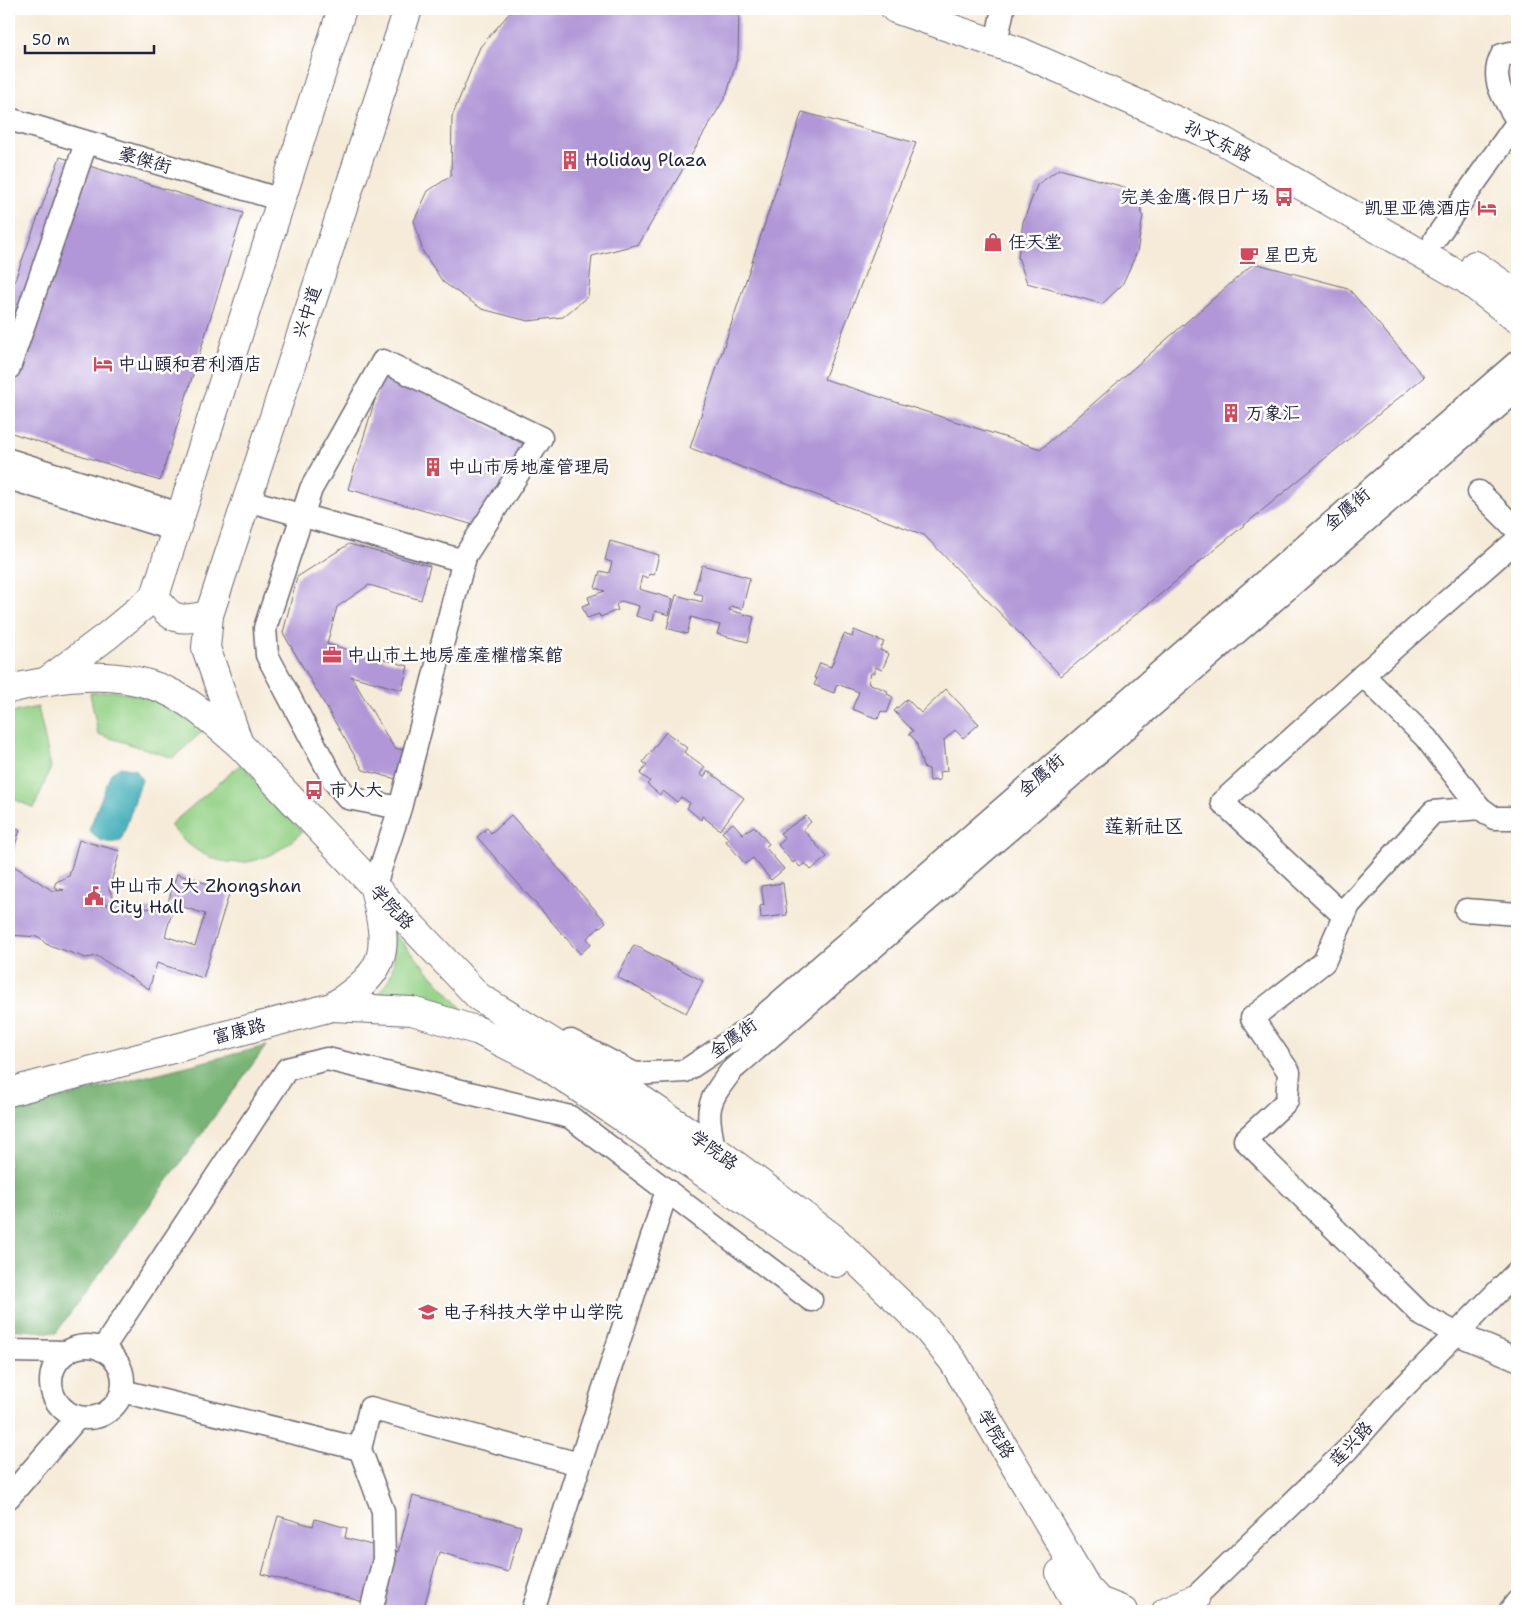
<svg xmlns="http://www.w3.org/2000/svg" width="1526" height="1620" viewBox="0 0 1526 1620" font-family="'Shantell Sans','LXGW WenKai TC',sans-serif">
<rect width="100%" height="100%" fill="#fff"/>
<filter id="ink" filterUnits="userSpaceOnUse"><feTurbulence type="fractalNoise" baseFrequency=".02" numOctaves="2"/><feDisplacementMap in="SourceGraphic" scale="10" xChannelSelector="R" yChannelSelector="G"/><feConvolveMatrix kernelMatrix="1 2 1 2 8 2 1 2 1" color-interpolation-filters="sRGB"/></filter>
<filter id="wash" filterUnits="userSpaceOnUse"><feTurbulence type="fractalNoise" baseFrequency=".0096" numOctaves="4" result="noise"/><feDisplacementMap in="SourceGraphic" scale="20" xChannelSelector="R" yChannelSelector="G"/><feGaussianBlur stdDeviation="1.12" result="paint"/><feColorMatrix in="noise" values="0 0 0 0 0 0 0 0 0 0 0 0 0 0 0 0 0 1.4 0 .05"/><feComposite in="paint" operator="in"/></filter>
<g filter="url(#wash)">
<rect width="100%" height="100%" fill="#f6ebd8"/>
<g fill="#95d287" stroke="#5c7a61">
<polygon points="115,691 161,701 205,729 173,758 98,734 90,693"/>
<polygon points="38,707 51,767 34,808 9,797 9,713"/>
<path d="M241,764L302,832C258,874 209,874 170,825Z"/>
<path d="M391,930L475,1023L368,1002C394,985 398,959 391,930Z"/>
</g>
<polygon fill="#78b474" stroke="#4d6b58" points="266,1046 56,1333 9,1329 9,1111"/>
<path fill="#3bacb6" stroke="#2e6778" d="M121,767L136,770L142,780L121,841C106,844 99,842 89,830L111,773Z"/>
<g id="blocks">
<g fill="#b197d7">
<polygon points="513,9 739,9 738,55 727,94 639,244 592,256 588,296 563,317 528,321 482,309 443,282 423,252 414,221 428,191 451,176 452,117 480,47"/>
<polygon points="802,112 916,143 824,379 1041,449 1254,263 1348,288 1424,377 1061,676 924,535 690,448"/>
<polygon points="60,157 243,213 160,481 9,432 9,296"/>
<polygon points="1059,169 1135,190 1143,216 1137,252 1122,285 1102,304 1027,283 1018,257 1023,222 1037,185"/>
<polygon points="384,370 525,445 474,525 348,489"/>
<polygon points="610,541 659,555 654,575 649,574 648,578 642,576 639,589 673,599 669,615 655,611 653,621 636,616 639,606 621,601 616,605 618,610 600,617 599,614 587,618 582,606 590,603 588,597 605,591 595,588 600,571 609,573 612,562 605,560"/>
<polygon points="349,544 430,566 421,600 369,585 337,607 327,644 408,666 402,690 351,676 394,748 404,750 396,779 363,770 283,633 297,577"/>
<polygon points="702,565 750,578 742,609 731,606 729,610 754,617 748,642 717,634 720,625 691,617 687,634 667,628 676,595 702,602 703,595 694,593"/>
<polygon points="854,630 884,642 880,650 889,654 882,670 875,667 875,673 871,673 868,683 888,691 887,694 893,697 887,713 881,711 878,719 852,709 859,692 837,684 834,693 814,685 817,679 814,678 820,663 831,667 844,634 852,637"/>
<polygon points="946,689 979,724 963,738 955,730 944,740 947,771 939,772 940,780 930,781 929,769 923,767 916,741 909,734 913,731 894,711 907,699 921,713"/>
<polygon points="666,732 687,748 684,752 705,767 700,774 704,777 708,771 744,798 720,830 702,816 701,820 687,808 690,803 681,797 677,802 663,791 660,795 647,784 650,781 640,774 647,765 643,762"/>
<polygon points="511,815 606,922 587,938 591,944 580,954 477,837 487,828 491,833"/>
<polygon points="806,816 811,822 803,829 827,857 811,870 805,863 800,867 795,861 793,863 778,845 785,839 780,833"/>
<polygon points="733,823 743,834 754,826 769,844 765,847 784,869 771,880 753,858 745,864 726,841 729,839 722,832"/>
<polygon points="9,826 20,830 12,855 9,854"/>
<polygon points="79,840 120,851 109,889 114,899 112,905 105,903 110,908 173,909 165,936 195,946 205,914 168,902 177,874 230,891 203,978 157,963 149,989 97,956 86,958 46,944 39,937 9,935 9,863 53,891 64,890 54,887 56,882 69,876"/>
<polygon points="783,883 787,915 761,918 760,906 764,905 761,886"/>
<polygon points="634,945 703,981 686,1013 617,977"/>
<polygon points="413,1496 521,1526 508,1572 439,1552 423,1611 389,1611 389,1609 262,1574 278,1516 313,1526 315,1519 347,1528 345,1538 398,1552"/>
</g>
</g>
</g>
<g filter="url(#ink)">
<use href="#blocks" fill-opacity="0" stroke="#6c6872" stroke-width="1"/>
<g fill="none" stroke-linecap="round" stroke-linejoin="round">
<g stroke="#6c6872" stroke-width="25">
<g id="minor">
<polyline points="996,43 1003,9"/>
<path d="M1517,56L1511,53L1502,55C1489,80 1504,98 1517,120"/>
<polyline points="9,119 282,200"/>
<polyline points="1435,239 1517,123"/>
<polyline points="9,368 86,143"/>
<polyline points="9,460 179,514"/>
<polyline points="9,478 175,530"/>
<polyline points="1479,492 1517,530"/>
<polyline points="247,500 464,561"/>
<polyline points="1363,675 1426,738 1480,808"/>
<polyline points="1517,818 1494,818 1480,808 1433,812 1349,905 1324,962 1252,1018 1289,1072 1287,1101 1245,1140 1422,1315 1457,1334 1517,1359"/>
<polyline points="374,888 400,808 465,556 541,438 383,361 311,489 265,628 267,655 334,781 348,798 400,808"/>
<polyline points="1466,910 1517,914"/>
<polyline points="1344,916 1222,802 1363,675 1517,540"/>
<polyline points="571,1041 635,1074 685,1071 747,1030 1517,362"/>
<path d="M714,1149C706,1107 706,1104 732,1070L1517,390"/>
<circle cx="87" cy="1382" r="36"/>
<polyline points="102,1350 287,1069 327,1059 570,1117 811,1300"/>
<polyline points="9,1351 67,1352"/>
<polyline points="122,1391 360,1449"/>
<polyline points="9,1497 78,1417"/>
<polyline points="1182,1610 1347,1450 1392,1399 1517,1272"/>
<polyline points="371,1611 384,1560 383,1511 360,1449 370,1408 579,1464"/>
<polyline points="533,1611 667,1190"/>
<polyline points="1510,1611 1517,1602"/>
</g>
</g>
<g stroke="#6c6872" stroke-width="30">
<g id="major">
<polyline points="895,9 1021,52 1223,141 1464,278 1517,319"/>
<polyline points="1475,265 1517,294"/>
<polyline points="155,596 342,9"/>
<path d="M155,596C171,622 180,621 209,615"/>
<polyline points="48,680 107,636 155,596"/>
<path d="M9,689C61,677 116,668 167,691C194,703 217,726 239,744L479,997L610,1078L714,1149L832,1237L927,1329L953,1361L1087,1588L1099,1601L1124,1611"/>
<polyline points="239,744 206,648 209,615 408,9"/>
<polyline points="332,1007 412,1011 479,1031 541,1062 836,1263"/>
<path d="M9,1092L332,1007C390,968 389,953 374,888"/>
<polyline points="1060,1573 1080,1611"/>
<polyline points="1166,1611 1195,1599"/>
</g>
</g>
<use href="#minor" stroke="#fff" stroke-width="22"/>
<use href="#major" stroke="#fff" stroke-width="28"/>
</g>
</g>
<defs>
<g id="building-bare" transform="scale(1.5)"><path d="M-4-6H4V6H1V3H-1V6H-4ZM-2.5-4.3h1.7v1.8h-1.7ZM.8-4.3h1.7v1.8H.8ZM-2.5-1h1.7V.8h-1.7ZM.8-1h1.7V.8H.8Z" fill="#d1495b" stroke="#fff" stroke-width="2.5" paint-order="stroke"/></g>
<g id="bus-bare" transform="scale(1.5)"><path d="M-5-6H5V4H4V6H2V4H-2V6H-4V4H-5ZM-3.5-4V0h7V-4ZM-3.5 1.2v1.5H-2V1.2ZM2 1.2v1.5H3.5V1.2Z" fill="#d1495b" stroke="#fff" stroke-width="2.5" paint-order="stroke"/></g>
<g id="hotel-bare" transform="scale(1.5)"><path d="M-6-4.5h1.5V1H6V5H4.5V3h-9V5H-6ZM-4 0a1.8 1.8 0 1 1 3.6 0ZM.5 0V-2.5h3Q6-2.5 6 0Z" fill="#d1495b" stroke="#fff" stroke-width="2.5" paint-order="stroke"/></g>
<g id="shop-bare" transform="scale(1.5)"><path d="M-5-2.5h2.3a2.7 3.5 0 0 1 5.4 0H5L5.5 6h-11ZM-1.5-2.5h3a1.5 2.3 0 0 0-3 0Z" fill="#d1495b" stroke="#fff" stroke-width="2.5" paint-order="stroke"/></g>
<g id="cafe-bare" transform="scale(1.5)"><path d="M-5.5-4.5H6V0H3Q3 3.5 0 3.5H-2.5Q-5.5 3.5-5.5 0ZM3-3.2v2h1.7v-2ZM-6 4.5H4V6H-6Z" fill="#d1495b" stroke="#fff" stroke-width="2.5" paint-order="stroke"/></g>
<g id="office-bare" transform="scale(1.5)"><path d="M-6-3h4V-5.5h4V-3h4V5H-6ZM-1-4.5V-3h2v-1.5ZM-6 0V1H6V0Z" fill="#d1495b" stroke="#fff" stroke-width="2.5" paint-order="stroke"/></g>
<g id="civic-bare" transform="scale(1.5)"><path d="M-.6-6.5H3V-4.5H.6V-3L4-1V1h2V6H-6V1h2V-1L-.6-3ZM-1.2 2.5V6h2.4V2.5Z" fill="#d1495b" stroke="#fff" stroke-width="2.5" paint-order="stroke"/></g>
<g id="university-bare" transform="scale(1.5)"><path d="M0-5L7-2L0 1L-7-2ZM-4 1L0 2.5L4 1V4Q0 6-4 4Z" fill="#d1495b" stroke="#fff" stroke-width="2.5" paint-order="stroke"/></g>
</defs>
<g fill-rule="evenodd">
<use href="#building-bare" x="570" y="160"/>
<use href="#bus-bare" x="1284" y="197"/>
<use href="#hotel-bare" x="1487" y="208"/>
<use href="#shop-bare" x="993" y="242"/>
<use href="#cafe-bare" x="1249" y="255"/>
<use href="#hotel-bare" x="103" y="364"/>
<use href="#building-bare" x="1231" y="413"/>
<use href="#building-bare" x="433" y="467"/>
<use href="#office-bare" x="332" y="655"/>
<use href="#bus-bare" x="314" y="790"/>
<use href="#civic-bare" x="94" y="896"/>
<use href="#university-bare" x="428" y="1312"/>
</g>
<g text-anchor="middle" stroke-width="5" stroke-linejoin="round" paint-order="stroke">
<g font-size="18" fill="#22223b" stroke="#fff">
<text transform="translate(1218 141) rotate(26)" y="6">孙文东路</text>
<text transform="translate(145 160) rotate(16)" y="6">豪傑街</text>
<text transform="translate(307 312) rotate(-72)" y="6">兴中道</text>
<text transform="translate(1347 509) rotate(-41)" y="6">金鹰街</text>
<text transform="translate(1041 775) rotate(-41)" y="6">金鹰街</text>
<text transform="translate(392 907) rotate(46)" y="6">学院路</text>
<text transform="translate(239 1031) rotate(-15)" y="6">富康路</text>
<text transform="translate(733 1038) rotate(-36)" y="6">金鹰街</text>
<text transform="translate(714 1150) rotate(36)" y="6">学院路</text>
<text transform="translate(996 1434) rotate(59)" y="6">学院路</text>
<text transform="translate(1351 1444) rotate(-47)" y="6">莲兴路</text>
</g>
<g font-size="18" fill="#22223b" stroke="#fff" text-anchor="start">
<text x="585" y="166">Holiday Plaza</text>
<text x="1269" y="203" text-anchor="end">完美金鹰·假日广场</text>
<text x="1472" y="214" text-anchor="end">凯里亚德酒店</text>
<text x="1008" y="248">任天堂</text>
<text x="1264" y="261">星巴克</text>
<text x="118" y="370">中山頤和君利酒店</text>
<text x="1246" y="419">万象汇</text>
<text x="448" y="473">中山市房地產管理局</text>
<text x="347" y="661">中山市土地房產產權檔案館</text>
<text x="329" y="796">市人大</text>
<text x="109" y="892">中山市人大 Zhongshan<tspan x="109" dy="21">City Hall</tspan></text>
<text x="443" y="1318">电子科技大学中山学院</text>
</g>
<g font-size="20" fill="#22223b" stroke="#fff">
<text x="1144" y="833">莲新社区</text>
</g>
</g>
<rect width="1526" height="1620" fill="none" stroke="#fff" stroke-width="30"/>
<path d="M25 45v8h129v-8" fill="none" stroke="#22223b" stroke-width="2.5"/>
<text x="32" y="45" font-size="15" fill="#22223b" stroke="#ffffff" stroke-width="4" paint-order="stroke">50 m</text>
</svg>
